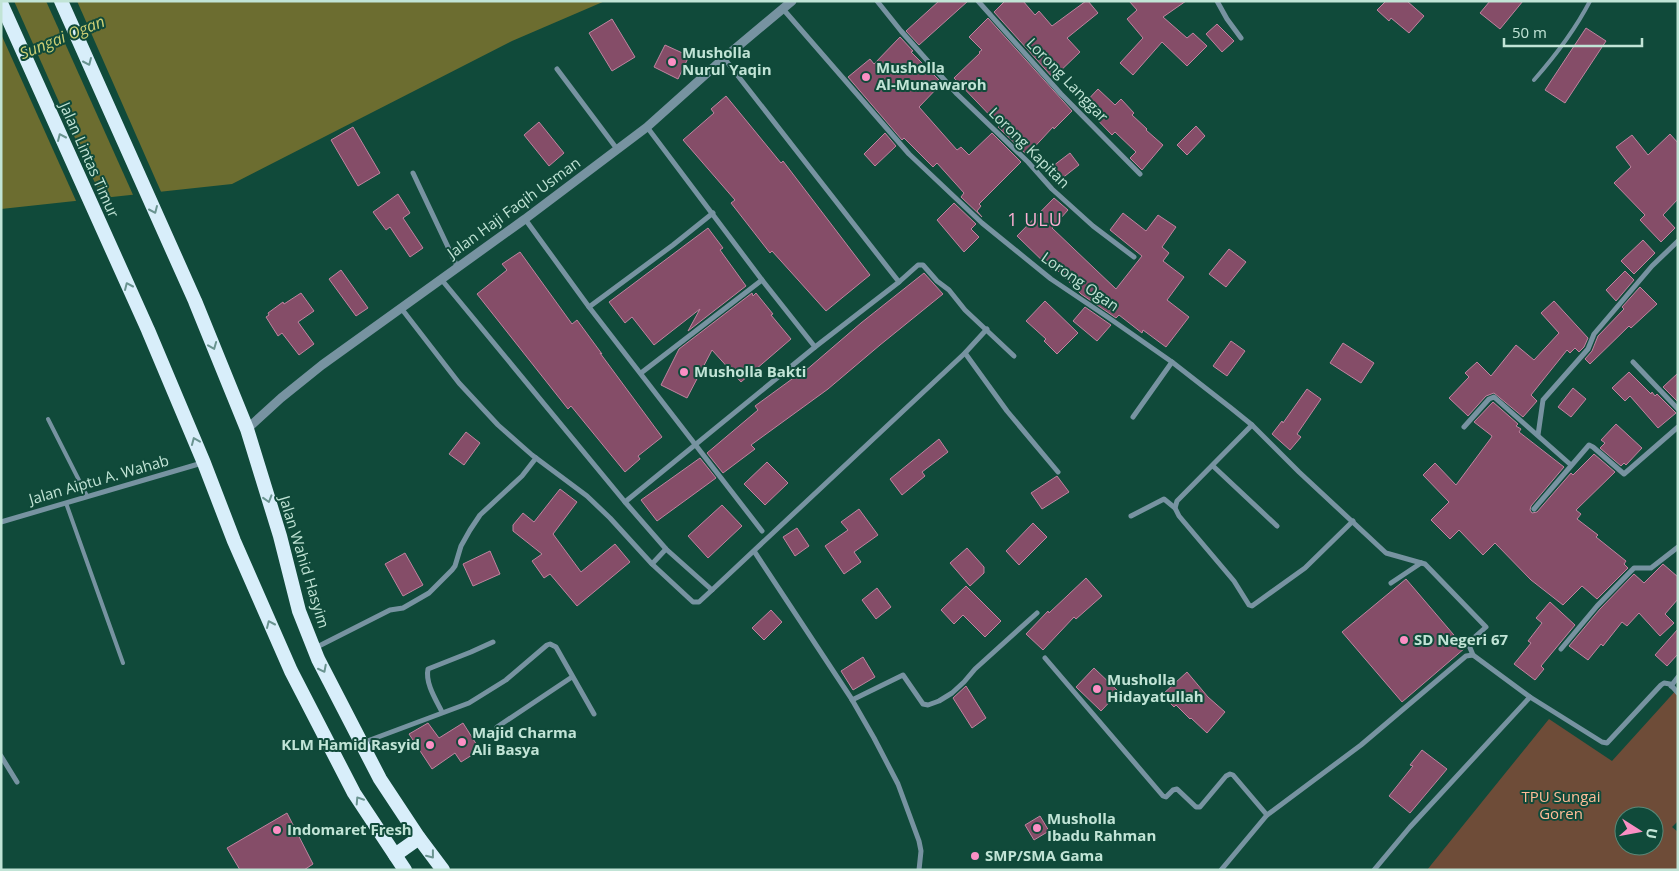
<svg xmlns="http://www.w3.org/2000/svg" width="1679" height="871" viewBox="0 0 1679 871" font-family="'Open Sans',sans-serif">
<rect width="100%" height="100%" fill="#104a3a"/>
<path fill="#6e4c38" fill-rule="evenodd" d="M1678,688V821L1672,827L1678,832V870H1427L1549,719L1612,761ZM1624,816H1654V846H1624Z"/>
<polygon fill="#6c6d30" points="1,1 605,1 512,41 232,184 1,209"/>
<g fill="#104a3a">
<polygon points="1,1 14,1 103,201 77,203 1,34"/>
<polygon points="46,1 77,1 162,194 134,197"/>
</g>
<g fill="#854d68" stroke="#c084a0">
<polygon points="939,1 968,1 919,45 906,31"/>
<polygon points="1005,1 1023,1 1035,15 1039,11 1052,26 1086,1 1088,1 1098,13 1067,38 1080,52 1053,78 994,12"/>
<polygon points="1129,1 1186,1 1163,17 1187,38 1193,33 1207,46 1187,66 1162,42 1133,75 1120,63 1143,38 1127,19 1137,10"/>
<polygon points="1386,1 1407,1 1424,16 1409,33 1391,18 1389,21 1377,10"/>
<polygon points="1490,1 1523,1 1500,29 1480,13"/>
<polygon points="988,18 1072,111 1054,129 1053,127 1027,155 998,127 1000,126 954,78 980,53 979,52 982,50 969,37"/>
<polygon points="612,19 635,57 612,71 589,33"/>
<polygon points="1217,24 1234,41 1222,52 1206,34"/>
<polygon points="1586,28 1606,41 1565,103 1545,90"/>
<polygon points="900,37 913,51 911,52 942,83 919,107 957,150 961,147 969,155 992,133 1021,162 979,204 981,206 977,211 982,217 961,197 964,193 937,163 933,167 904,138 902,140 848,77 870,59 874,64"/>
<polygon points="665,45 689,56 678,79 654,67"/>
<polygon points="1098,89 1115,105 1121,99 1134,113 1132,115 1147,129 1146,130 1163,145 1142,170 1130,158 1136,152 1115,132 1112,135 1083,105"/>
<polygon points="726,96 781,163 783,161 870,275 826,311 772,251 770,253 731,203 735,200 683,140 714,113 711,109"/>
<polygon points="539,122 564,153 549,166 524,135"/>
<polygon points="1196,126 1205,136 1187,155 1177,145"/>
<polygon points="353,127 380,173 358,186 331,140"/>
<polygon points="885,133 896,146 875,166 864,154"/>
<polygon points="1670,134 1678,143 1678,199 1663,215 1675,228 1661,242 1640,220 1645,215 1614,183 1631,167 1616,147 1632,135 1648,155"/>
<polygon points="1070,153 1079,165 1056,183 1049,174 1049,169"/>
<polygon points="398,194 410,213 403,218 423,248 410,257 390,227 386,230 373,212"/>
<polygon points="1054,198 1068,210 1052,228 1116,289 1142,256 1110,230 1123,213 1146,231 1158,215 1176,227 1162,247 1169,253 1163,261 1184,277 1167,300 1189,317 1166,347 1143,330 1142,333 1119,315 1116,318 1081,294 1054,267 1052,270 1017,236"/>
<polygon points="954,203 976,224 971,229 979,237 964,252 937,220"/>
<polygon points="708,228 723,248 720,250 746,286 688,331 700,309 654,345 632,317 625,323 609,302"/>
<polygon points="1643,240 1655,253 1634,274 1621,261"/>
<polygon points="1229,249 1246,262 1226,287 1209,274"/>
<polygon points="520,252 572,324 577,320 602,354 600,353 662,437 638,456 640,459 625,472 571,406 568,409 477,294 507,270 502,264"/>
<polygon points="341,270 368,308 356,316 329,279"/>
<polygon points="1625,271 1634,280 1616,301 1606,290"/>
<polygon points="924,273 943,294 880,345 828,389 751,445 755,449 723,473 707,453 758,410 755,406 803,371 804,372 861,323"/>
<polygon points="1640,287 1657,304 1631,328 1629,326 1590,364 1585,359 1592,351 1598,336 1624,309 1622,307"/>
<polygon points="301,293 314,311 298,322 314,344 299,355 282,333 278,336 266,317 269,315 268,313 283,302 284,304"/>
<polygon points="752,293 753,296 756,293 773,314 771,315 791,339 741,382 712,350 687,398 661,385 679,349"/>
<polygon points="1045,301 1078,333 1057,354 1044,341 1046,339 1026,321"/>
<polygon points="1554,301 1588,338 1584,347 1579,352 1575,348 1570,353 1567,350 1531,395 1537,401 1523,417 1494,393 1486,396 1468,416 1449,398 1469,377 1465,373 1477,362 1491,376 1516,345 1534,360 1559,333 1541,313"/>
<polygon points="1085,307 1111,325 1097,341 1073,321"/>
<polygon points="1231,341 1245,351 1227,376 1213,366"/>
<polygon points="1343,343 1374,363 1361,383 1330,363"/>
<polygon points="1629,372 1651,394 1652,392 1655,396 1657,394 1676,413 1658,428 1630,396 1625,401 1612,388"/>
<polygon points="1678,373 1678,402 1663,387"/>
<polygon points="1573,388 1586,399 1571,417 1558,407"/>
<polygon points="1307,389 1321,399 1297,434 1301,437 1290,450 1272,434 1282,421 1283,423"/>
<polygon points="1493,402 1518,424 1516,426 1521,429 1519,432 1564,467 1531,506 1530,510 1532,513 1537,512 1571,473 1573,475 1594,454 1615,472 1576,510 1581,514 1577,519 1598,535 1596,537 1626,561 1624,564 1628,568 1597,599 1582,586 1563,605 1531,580 1495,543 1483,555 1459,530 1450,539 1431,520 1449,502 1423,475 1435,463 1456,485 1491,438 1492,436 1474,422"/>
<polygon points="1616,424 1642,448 1626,465 1624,463 1621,466 1600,448 1605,443 1601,440"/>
<polygon points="466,432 480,443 464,465 449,454"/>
<polygon points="939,439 948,452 922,472 925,476 902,495 890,479"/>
<polygon points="700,458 716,478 657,521 641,500"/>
<polygon points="767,462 788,483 765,505 744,484"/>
<polygon points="1057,476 1069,492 1042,509 1031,493"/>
<polygon points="560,489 577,502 553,534 581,572 615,544 630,562 577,606 550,574 544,578 532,561 542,554 513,531 513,525 523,513 534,522"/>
<polygon points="722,505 742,526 708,558 688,536"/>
<polygon points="859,509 878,535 854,552 861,562 844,574 825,546 848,530 841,522"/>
<polygon points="1033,523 1047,537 1019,565 1006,551"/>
<polygon points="797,528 809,546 795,556 783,537"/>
<polygon points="967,548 984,567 984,573 970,586 950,563"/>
<polygon points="490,551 500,574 473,586 463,564"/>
<polygon points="405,553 423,585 403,596 385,564"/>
<polygon points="1663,564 1678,577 1678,599 1665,614 1674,623 1660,636 1639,613 1627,626 1622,622 1603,646 1601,644 1588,660 1569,646 1600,609 1634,574 1644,583"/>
<polygon points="1086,578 1102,596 1076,619 1074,617 1043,650 1026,634 1048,611 1049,613"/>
<polygon points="1406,579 1465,648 1402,702 1342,632"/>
<polygon points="966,586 1001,621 985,637 963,615 954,624 941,610"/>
<polygon points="877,588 891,607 876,619 862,600"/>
<polygon points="1550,602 1575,625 1541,666 1544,669 1535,680 1514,664 1531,643 1528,641 1542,623 1536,618"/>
<polygon points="771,610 782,622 764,640 752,628"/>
<polygon points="1678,629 1678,654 1667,666 1655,655"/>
<polygon points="863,657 875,677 853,690 841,671"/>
<polygon points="1094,668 1119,692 1101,711 1076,687"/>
<polygon points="1187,672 1208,697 1225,712 1207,733 1191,718 1190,719 1176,705 1174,707 1162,695"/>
<polygon points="966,686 986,718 972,728 953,698"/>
<polygon points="428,723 439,738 463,723 480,750 461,762 455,753 432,769 409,734"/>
<polygon points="1422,750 1447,769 1410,813 1389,796 1413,766 1410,765"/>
<polygon points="287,813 313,864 304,870 240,870 227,848"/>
<polygon points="1040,816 1049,831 1034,840 1025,825"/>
</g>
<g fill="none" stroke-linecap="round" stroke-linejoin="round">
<g stroke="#7793a1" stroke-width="4">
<path d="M1534,80C1556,55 1575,30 1590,1"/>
<polyline points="48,419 87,496"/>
<polyline points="66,503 123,663"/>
</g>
<g stroke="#7793a1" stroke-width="5">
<polyline points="877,1 901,31 957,94 1028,162 1052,189 1093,226 1134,257"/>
<polyline points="978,1 1061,94 1140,174"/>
<polyline points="1217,1 1227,19 1241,38"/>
<polyline points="783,9 909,154 982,223 1051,279 1109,318 1172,362 1231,408 1252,425 1299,472 1386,553 1425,564 1486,627 1468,643 1473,655"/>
<polyline points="557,69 617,149"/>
<polyline points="647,127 762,280 815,347"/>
<polyline points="413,173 457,266"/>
<polyline points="525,219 589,307 762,531"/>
<polyline points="441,279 625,502 666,549 712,590 965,353 987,329"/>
<polyline points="899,282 918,265 923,265 937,281 949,290 965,310 1014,356"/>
<polyline points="589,307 673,245 713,213"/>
<polyline points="401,308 459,383 498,425 532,455 587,496 610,518 652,564 693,602 699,602 712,590"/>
<polyline points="965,353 1007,411 1058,472"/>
<polyline points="1633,362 1678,409"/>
<polyline points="641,373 762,280"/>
<polyline points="1133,417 1172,362"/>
<polyline points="1252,425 1177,501 1175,508 1179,516 1234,581 1249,605 1252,606 1305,568 1353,521"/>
<polyline points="1464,427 1489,399 1494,397 1571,465"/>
<polyline points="1538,435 1543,400 1588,349 1594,334 1652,266 1678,241"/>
<polyline points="1213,466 1277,526"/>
<polyline points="625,502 815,347 899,282 724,58"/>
<polyline points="1534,509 1589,445 1593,447 1624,474 1678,427"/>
<polyline points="1131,516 1164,499 1175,508"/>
<polyline points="1,522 202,463"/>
<polyline points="754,551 851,698 874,738 898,784 919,841 921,851 919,870"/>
<polyline points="652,564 666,549"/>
<polyline points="1391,583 1421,563"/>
<polyline points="315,648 390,610 403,608 429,593 452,570 455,566 461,546 470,530 480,515 522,476 536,458"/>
<polyline points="1561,649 1597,606 1634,568 1651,568 1678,547"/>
<polyline points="1045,658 1163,796 1166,797 1173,790 1177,789 1196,807 1200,807 1226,776 1230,774 1233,775 1267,815"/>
<polyline points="1671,686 1678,677"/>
<polyline points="852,700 903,675 923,704 928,705 939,701 952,693 964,682 975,669 1037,613"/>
<path d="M442,712C436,700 425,683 428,669L471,652L493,642"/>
<polyline points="497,727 572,677"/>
<polyline points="362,743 469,703 506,680 547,645 550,644 556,647 594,714"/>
<polyline points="1,756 17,782"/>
<polyline points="1221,870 1267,815 1361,745 1466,656 1473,655 1530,697"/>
<polyline points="1374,870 1410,827 1530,697 1602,742 1607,743 1661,685 1664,683 1670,684 1678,693"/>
</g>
<polyline stroke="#7793a1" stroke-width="9" points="247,429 281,398 322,365 525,219 647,127 724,58 792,1"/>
<g stroke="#d8eefa" stroke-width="14">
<polyline points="61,1 195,301 247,429 280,536 299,611 318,659 380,779 419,838 443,870"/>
<polyline points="1,3 148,330 204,463 234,541 291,671 354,793 405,870"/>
<polyline points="395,855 419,838"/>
</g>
</g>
<defs><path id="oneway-chevron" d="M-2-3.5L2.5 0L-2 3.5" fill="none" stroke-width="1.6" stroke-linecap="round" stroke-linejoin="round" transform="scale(1.25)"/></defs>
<g stroke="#6a9490">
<use href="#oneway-chevron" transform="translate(88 62) rotate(66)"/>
<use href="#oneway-chevron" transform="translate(61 137) rotate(-114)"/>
<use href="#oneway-chevron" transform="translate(154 210) rotate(66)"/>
<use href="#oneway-chevron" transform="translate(128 286) rotate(-114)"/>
<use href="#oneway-chevron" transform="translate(213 346) rotate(68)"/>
<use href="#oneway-chevron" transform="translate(195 441) rotate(-113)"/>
<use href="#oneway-chevron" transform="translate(268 499) rotate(73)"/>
<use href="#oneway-chevron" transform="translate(270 624) rotate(-114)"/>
<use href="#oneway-chevron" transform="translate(323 669) rotate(63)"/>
<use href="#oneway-chevron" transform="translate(359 800) rotate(-123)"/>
<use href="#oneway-chevron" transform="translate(431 855) rotate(52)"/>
</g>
<g fill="#fb8fc4" stroke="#104a3a" stroke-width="2">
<circle cx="672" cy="62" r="5"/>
<circle cx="866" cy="77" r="5"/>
<circle cx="684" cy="372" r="5"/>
<circle cx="1404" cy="640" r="5"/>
<circle cx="1097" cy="689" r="5"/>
<circle cx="462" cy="742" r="5"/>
<circle cx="430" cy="745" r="5"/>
<circle cx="1037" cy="828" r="5"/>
<circle cx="277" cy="830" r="5"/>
<circle cx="975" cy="856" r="5"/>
</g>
<g text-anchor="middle" stroke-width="4" stroke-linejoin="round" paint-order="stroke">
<g font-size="15" font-weight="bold" fill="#c1e4d6" stroke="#104a3a" text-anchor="start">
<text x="682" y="58">Musholla<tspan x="682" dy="17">Nurul Yaqin</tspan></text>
<text x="876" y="73">Musholla<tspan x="876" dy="17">Al-Munawaroh</tspan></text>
<text x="694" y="377">Musholla Bakti</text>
<text x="1414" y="645">SD Negeri 67</text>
<text x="1107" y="685">Musholla<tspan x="1107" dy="17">Hidayatullah</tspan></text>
<text x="472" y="738">Majid Charma<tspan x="472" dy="17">Ali Basya</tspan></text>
<text x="420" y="750" text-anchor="end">KLM Hamid Rasyid</text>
<text x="1047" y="824">Musholla<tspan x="1047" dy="17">Ibadu Rahman</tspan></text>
<text x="287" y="835">Indomaret Fresh</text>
<text x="985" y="861">SMP/SMA Gama</text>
</g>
<g font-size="15" fill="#c1e4d6" stroke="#104a3a">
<text transform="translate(1067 80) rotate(46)" y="5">Lorong Langgar</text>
<text transform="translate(1029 148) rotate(45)" y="5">Lorong Kapitan</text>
<text transform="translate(89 160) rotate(66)" y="5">Jalan Lintas Timur</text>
<text transform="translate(514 208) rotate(-36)" y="5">Jalan Haji Faqih Usman</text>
<text transform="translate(1080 282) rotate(35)" y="5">Lorong Ogan</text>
<text transform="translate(99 480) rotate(-16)" y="5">Jalan Aiptu A. Wahab</text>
<text transform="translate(304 562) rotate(73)" y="5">Jalan Wahid Hasyim</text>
</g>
<g font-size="15" fill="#ffbc98" stroke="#104a3a">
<text x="1561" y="802">TPU Sungai<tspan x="1561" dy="17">Goren</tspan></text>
</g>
<g font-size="16" font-style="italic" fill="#ced075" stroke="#104a3a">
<text transform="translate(62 37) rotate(-22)" y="6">Sungai Ogan</text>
</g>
<g font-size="18" letter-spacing="1" fill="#fcafd3" stroke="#104a3a">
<text x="1035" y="226">1 ULU</text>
</g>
</g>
<rect width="1679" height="871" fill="none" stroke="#c1e4d6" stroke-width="5"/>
<g transform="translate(1639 831) rotate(101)"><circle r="24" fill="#104a3a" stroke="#578878"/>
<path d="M0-4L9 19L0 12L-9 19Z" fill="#fb8fc4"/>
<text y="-8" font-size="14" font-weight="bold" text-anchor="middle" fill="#c1e4d6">U</text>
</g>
<path d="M1504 38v8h138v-8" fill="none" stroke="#c1e4d6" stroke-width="2.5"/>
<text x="1512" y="38" font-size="15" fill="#c1e4d6" stroke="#104a3a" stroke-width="4" paint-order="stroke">50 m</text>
</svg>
